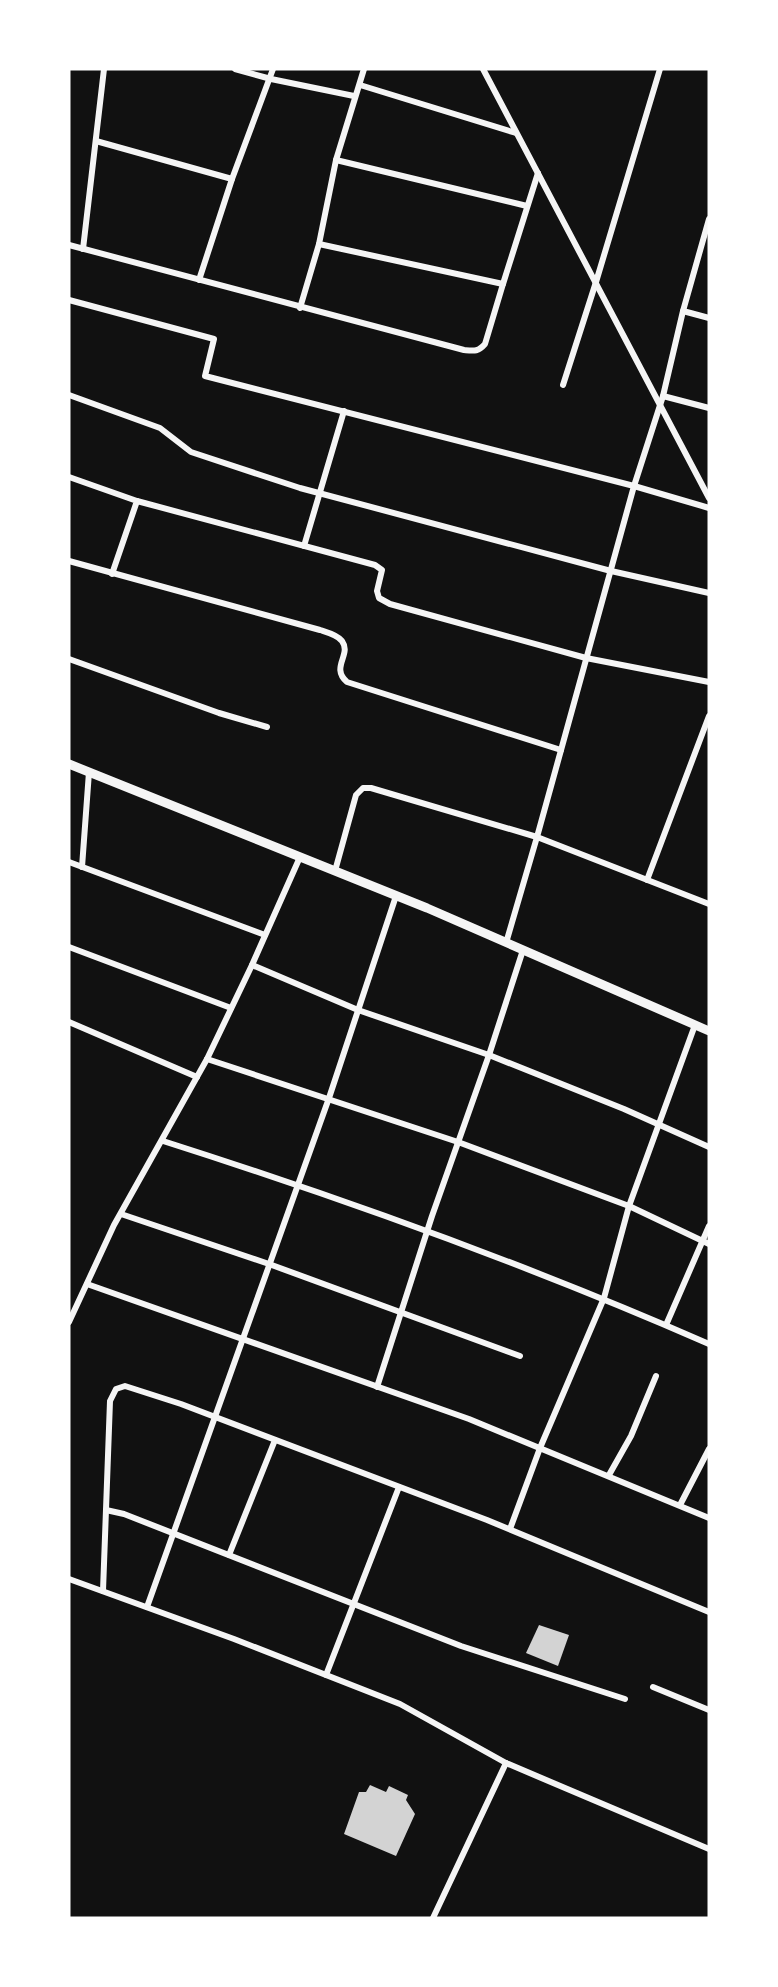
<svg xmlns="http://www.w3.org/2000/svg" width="778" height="1987" viewBox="0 0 778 1987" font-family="Lato,sans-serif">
<rect width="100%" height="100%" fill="#111"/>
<g fill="#d3d3d3">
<polygon points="539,1625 569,1635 558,1666 526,1653"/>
<polygon points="370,1785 386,1792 389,1786 408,1795 406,1800 415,1814 396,1856 344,1834 359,1792 366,1792"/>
</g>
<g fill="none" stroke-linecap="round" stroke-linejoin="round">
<g stroke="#f5f5f5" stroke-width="6">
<polyline points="235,69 271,79 354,96"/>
<polyline points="364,69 336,160 319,244 503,284 538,173"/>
<polyline points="483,69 709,498"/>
<polyline points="360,85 516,133"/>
<polyline points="96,141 232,179"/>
<polyline points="336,160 527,206"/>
<polyline points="709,219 683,311 663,396 634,486 537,837 709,904"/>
<path d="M69,245L464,350C474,351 478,352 485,344L503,284"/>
<polyline points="83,249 104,69"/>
<polyline points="199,280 232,179 273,69"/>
<polyline points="69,300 214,339 205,376 634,486 709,508"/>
<polyline points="300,308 319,244"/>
<polyline points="683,311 709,318"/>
<polyline points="563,385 596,282 660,69"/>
<polyline points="69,395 160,428 191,452 300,488 611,571 709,593"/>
<polyline points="663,396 709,408"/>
<polyline points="69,477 137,501 112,574"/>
<polyline points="137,501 375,565 382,570 377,591 379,598 390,604 586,658 709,682"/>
<polyline points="304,546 344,411"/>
<path d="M69,561L320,630C326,632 338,635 342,641C352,655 330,667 347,682L561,750"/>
<polyline points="69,659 219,713 267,727"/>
<polyline points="69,862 265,935"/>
<polyline points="82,867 89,772"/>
<polyline points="335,871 356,795 363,788 371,788 537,837 506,943"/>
<polyline points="647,880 709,716"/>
<polyline points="69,947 231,1008"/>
<polyline points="252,965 358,1010 489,1055 624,1109 709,1147"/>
<polyline points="69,1022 197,1077"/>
<polyline points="207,1059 458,1142 629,1206 709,1244"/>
<path d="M163,1141C348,1200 531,1266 709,1344"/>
<polyline points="121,1214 269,1264 520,1356"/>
<polyline points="87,1284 469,1419 709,1518"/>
<polyline points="69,1322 114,1225 207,1059 252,965 300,857"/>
<polyline points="666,1325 709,1226"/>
<polyline points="377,1387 432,1216 489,1055 523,950"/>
<polyline points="609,1475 631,1436 656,1376"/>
<polyline points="680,1505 709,1449"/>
<polyline points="106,1510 124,1514 461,1646 625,1699"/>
<polyline points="510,1529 540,1448 604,1298 629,1206 695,1025"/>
<polyline points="229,1555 275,1440"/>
<polyline points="69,1579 234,1639 400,1704 506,1763 709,1849"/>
<polyline points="103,1591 110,1401 116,1389 125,1386 181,1404 487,1520 709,1612"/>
<polyline points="147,1607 329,1098 396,896"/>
<polyline points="326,1675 399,1487"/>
<polyline points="653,1687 709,1710"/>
<polyline points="433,1918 506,1763"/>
</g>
<polyline stroke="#f5f5f5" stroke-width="9" points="69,764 427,908 709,1031"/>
</g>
<rect width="778" height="1987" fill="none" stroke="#ffffff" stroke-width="141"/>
</svg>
